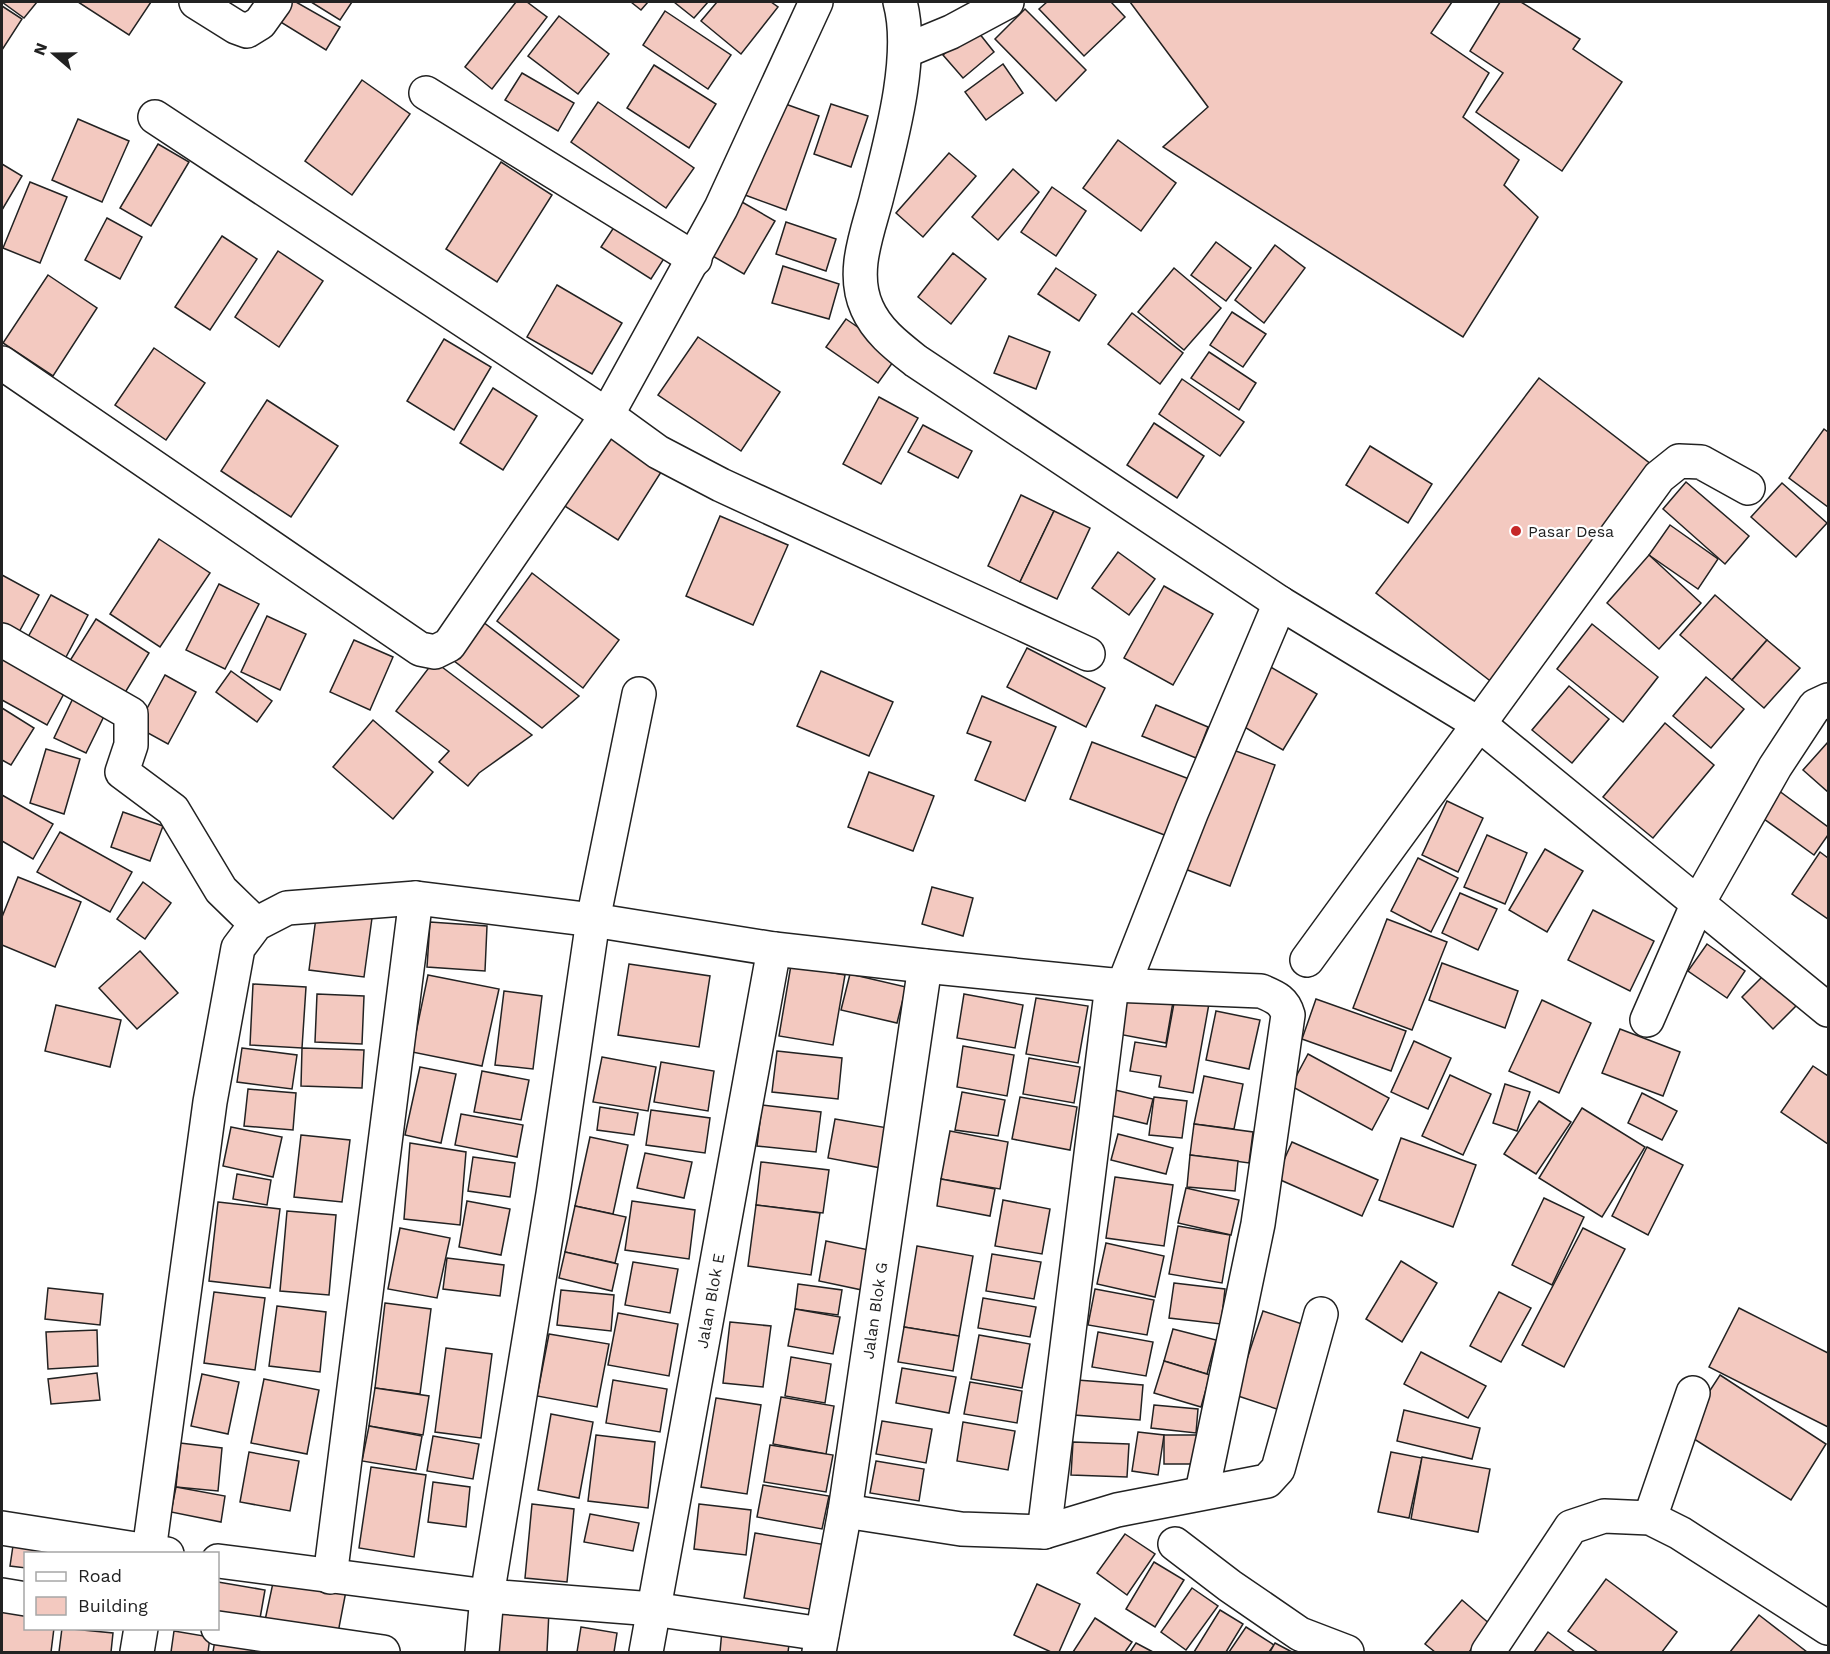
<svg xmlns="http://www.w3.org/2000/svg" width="1830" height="1654" viewBox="0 0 1830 1654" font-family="'Work Sans',sans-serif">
<rect width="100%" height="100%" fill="#fff"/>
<g fill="#f3c9c0" stroke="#222" stroke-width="1.5">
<polygon points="2,2 37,2 24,18"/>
<polygon points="78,2 151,2 129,35"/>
<polygon points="291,2 296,2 340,27 326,50 279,21"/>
<polygon points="311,2 352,2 340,20"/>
<polygon points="516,2 527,2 547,17 492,89 465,67"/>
<polygon points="631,2 648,2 641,10"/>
<polygon points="674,2 708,2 694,18"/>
<polygon points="717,2 771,2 778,7 741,54 701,21"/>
<polygon points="1047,2 1111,2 1125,17 1084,56 1039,9"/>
<polygon points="1130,2 1452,2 1431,33 1489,73 1463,117 1519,160 1504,185 1538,217 1463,337 1163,147 1208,107"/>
<polygon points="1500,2 1521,2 1580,39 1573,49 1622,82 1562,171 1476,112 1503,73 1470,51"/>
<polygon points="2,6 22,19 2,50"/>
<polygon points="1025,9 1086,70 1056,101 995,39"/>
<polygon points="665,11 731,55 708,89 643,45"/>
<polygon points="559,16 609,54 578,94 528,56"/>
<polygon points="975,28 994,52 963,78 943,55"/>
<polygon points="1003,64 1023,93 986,120 965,92"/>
<polygon points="654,65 716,104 689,148 627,108"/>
<polygon points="522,73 574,103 558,131 505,100"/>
<polygon points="362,80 410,114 352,195 305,161"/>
<polygon points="777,101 819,116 786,210 745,195"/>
<polygon points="598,102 694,168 666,208 571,142"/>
<polygon points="831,104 868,116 851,167 814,154"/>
<polygon points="78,119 129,141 102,202 52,180"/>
<polygon points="1118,140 1176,183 1141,231 1083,188"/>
<polygon points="158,144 189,162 151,226 120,208"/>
<polygon points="949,153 976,176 923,237 896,213"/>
<polygon points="501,162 552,195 497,282 446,249"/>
<polygon points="2,164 22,176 2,210"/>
<polygon points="1013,169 1039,192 998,240 972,217"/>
<polygon points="30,182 67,197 40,263 3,248"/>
<polygon points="1052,187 1086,211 1056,256 1021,232"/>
<polygon points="735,198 775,221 744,274 704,251"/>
<polygon points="107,218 142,237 120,279 85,260"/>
<polygon points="620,218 670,249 651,279 601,247"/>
<polygon points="786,222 836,239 826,271 776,254"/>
<polygon points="222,236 257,259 210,330 175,307"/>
<polygon points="1216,242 1251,268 1226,301 1191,275"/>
<polygon points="1275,245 1305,268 1264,323 1235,300"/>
<polygon points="278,251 323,281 279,347 235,317"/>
<polygon points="953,253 986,279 951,324 918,297"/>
<polygon points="783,266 839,284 829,319 772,303"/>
<polygon points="1056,268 1096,295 1079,321 1038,294"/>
<polygon points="1174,268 1221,308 1184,350 1138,312"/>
<polygon points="48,275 97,308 53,376 3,343"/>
<polygon points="557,285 622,323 592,374 527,337"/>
<polygon points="1232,312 1266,334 1243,367 1210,345"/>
<polygon points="1132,313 1183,353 1160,384 1108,344"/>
<polygon points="846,319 898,355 878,383 826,347"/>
<polygon points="1009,336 1050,352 1036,389 994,373"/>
<polygon points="698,337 780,392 741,451 658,395"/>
<polygon points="444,339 491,367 454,430 407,401"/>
<polygon points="154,348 205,383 166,440 115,405"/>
<polygon points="1209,352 1256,383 1239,410 1191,378"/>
<polygon points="1539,378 1656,468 1493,683 1376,593"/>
<polygon points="1182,379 1244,422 1220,456 1159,414"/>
<polygon points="493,388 537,416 503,470 460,443"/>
<polygon points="879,397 918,418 881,484 843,464"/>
<polygon points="267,400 338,446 291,517 221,471"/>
<polygon points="1154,423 1204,456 1177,498 1127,465"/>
<polygon points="923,425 972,451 958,478 908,452"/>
<polygon points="1824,429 1828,432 1828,507 1789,478"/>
<polygon points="605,432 663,469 618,540 560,503"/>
<polygon points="1370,446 1432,484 1408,523 1346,485"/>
<polygon points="1686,482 1749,536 1725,564 1663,509"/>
<polygon points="1782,483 1827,523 1796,557 1751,517"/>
<polygon points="1021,495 1054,511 1020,582 988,566"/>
<polygon points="1054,511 1090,528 1057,599 1020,582"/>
<polygon points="720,516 788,545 753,625 686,596"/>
<polygon points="1670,525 1718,559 1698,589 1649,555"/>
<polygon points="159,539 210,573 160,647 110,614"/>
<polygon points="1118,552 1155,579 1129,615 1092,588"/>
<polygon points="1649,555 1701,603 1659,649 1607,603"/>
<polygon points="532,573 619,640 583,688 497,621"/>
<polygon points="2,575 39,595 18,634 2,625"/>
<polygon points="219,584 259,604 225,669 186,650"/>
<polygon points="1164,586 1213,614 1173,685 1124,658"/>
<polygon points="51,595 88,615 65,659 27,639"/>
<polygon points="1715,595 1767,640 1732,680 1680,635"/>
<polygon points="474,615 579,696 542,728 445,654"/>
<polygon points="267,616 306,634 280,690 241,672"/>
<polygon points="96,619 149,653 120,701 66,667"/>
<polygon points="1592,624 1658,677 1623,722 1557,669"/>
<polygon points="354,640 393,657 370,710 330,692"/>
<polygon points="1767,640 1800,668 1764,708 1732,680"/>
<polygon points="1027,648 1105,688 1086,727 1007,687"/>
<polygon points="2,653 67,688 47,725 2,700"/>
<polygon points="434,661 532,735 479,773 468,786 439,762 449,751 396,711"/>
<polygon points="1269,666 1317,694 1283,750 1236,722"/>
<polygon points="231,671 272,701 257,722 216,692"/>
<polygon points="821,671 893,702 869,756 797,726"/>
<polygon points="165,675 196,692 168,744 137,727"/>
<polygon points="1706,677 1744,709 1711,748 1673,716"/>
<polygon points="1569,686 1609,719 1572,763 1532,730"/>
<polygon points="76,692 108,708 86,753 54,738"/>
<polygon points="982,696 1056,727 1025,801 975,780 991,742 967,733"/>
<polygon points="1156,705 1208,727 1196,758 1142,736"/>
<polygon points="2,708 34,728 11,765 2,760"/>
<polygon points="373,720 433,772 393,819 333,767"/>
<polygon points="1665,723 1714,765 1653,838 1603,797"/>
<polygon points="1092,742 1197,782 1175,839 1070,799"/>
<polygon points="1828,742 1828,792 1803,770"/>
<polygon points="1222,746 1275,765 1230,886 1177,866"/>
<polygon points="46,749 80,759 64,814 30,803"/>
<polygon points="869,772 934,796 913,851 848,827"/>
<polygon points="1771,785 1828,827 1828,835 1814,855 1753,811"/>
<polygon points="2,795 53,824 33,859 2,841"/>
<polygon points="1447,801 1483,818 1458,872 1422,855"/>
<polygon points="123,812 163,826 150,861 111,847"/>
<polygon points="60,832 132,872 110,912 37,872"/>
<polygon points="1487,835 1527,853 1505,904 1464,887"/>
<polygon points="1545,849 1583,871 1547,932 1509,910"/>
<polygon points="1820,852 1828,858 1828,919 1792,894"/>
<polygon points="1418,858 1458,878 1431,932 1391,911"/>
<polygon points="18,877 81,902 55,967 2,945 2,917"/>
<polygon points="143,882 171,903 145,939 117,919"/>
<polygon points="932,887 973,898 963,936 922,924"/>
<polygon points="1460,893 1497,909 1478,950 1442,933"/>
<polygon points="317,910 372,918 364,977 309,970"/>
<polygon points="1593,910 1654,941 1630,991 1568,960"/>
<polygon points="1387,919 1447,942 1412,1030 1353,1008"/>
<polygon points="430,922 487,926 485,971 427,967"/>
<polygon points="1707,944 1745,971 1727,998 1688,971"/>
<polygon points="140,951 178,993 137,1029 99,988"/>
<polygon points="1442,963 1518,991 1505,1028 1429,1000"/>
<polygon points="629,964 710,976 699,1047 618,1035"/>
<polygon points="791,965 845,975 833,1045 779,1036"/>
<polygon points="1771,968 1802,1000 1773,1029 1742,997"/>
<polygon points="850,974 906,987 897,1023 841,1010"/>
<polygon points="428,975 499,989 482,1066 412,1052"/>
<polygon points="253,984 306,987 302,1048 250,1045"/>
<polygon points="1126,987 1174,996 1166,1043 1118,1034"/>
<polygon points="504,991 542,996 533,1069 495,1065"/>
<polygon points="1176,992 1210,998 1193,1093 1159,1087 1161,1076 1130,1071 1135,1042 1166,1047"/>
<polygon points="317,994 364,996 362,1044 315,1042"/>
<polygon points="964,994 1023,1005 1015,1048 957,1038"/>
<polygon points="1036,998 1088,1006 1078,1063 1026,1054"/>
<polygon points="1316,999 1406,1031 1391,1071 1302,1039"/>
<polygon points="1542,1000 1591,1023 1559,1093 1509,1071"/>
<polygon points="56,1005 121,1020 110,1067 45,1051"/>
<polygon points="1216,1011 1260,1020 1249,1069 1206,1060"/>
<polygon points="1620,1029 1680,1052 1663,1096 1602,1073"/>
<polygon points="1414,1041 1451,1058 1428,1109 1391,1092"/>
<polygon points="963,1046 1014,1055 1007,1096 957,1087"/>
<polygon points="242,1048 297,1055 292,1089 237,1082"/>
<polygon points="302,1048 364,1050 362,1088 301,1086"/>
<polygon points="777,1051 842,1058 838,1099 772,1092"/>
<polygon points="1308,1054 1389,1098 1372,1130 1291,1086"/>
<polygon points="602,1057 656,1067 648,1111 593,1102"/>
<polygon points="1029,1058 1080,1067 1074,1103 1023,1094"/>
<polygon points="661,1062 714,1071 708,1111 654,1102"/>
<polygon points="1813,1066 1828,1076 1828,1144 1781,1112"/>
<polygon points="420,1067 456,1074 441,1143 405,1135"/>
<polygon points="482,1071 529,1080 521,1120 474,1112"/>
<polygon points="1450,1075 1491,1094 1463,1155 1422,1136"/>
<polygon points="1204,1076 1243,1084 1234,1129 1194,1124"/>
<polygon points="1505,1084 1530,1092 1517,1131 1493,1123"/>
<polygon points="248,1089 296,1093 293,1130 244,1126"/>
<polygon points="1111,1089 1153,1099 1147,1124 1105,1114"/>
<polygon points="962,1092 1005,1100 998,1136 955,1130"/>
<polygon points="1642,1093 1677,1111 1662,1140 1628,1123"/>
<polygon points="1020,1097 1077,1107 1070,1150 1012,1139"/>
<polygon points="1154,1097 1187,1101 1182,1138 1149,1135"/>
<polygon points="1539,1101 1571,1122 1536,1174 1504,1154"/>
<polygon points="762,1105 821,1112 816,1152 757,1146"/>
<polygon points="600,1107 638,1113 634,1135 597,1130"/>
<polygon points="1582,1108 1645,1147 1602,1217 1539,1178"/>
<polygon points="651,1110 710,1118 705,1153 646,1145"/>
<polygon points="461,1114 523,1125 517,1157 455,1145"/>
<polygon points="835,1119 888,1128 881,1168 828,1158"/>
<polygon points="1194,1124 1253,1132 1249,1163 1190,1155"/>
<polygon points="231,1127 282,1137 273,1177 223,1166"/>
<polygon points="950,1131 1008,1142 1000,1189 941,1179"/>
<polygon points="1118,1134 1173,1148 1166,1174 1111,1160"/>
<polygon points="301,1135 350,1140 342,1202 294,1197"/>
<polygon points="590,1137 628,1145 613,1214 575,1206"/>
<polygon points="1401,1138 1476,1165 1453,1227 1379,1200"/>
<polygon points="1292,1142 1378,1180 1362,1216 1276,1178"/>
<polygon points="410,1143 466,1152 460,1225 404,1219"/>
<polygon points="1647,1147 1683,1165 1648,1235 1612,1216"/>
<polygon points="645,1153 692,1162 684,1198 637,1188"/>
<polygon points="1190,1155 1238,1161 1235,1191 1187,1187"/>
<polygon points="473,1157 515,1163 510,1197 468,1191"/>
<polygon points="761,1162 829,1170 823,1213 756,1205"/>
<polygon points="237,1174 271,1180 267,1205 233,1199"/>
<polygon points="1115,1177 1173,1185 1164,1246 1106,1238"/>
<polygon points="941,1179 995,1189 990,1216 937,1206"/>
<polygon points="1186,1188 1239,1200 1231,1235 1178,1223"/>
<polygon points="1544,1198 1584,1217 1552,1285 1512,1265"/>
<polygon points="1003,1200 1050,1209 1042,1254 995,1246"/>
<polygon points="467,1201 510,1209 501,1255 459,1247"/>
<polygon points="632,1201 695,1210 689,1259 625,1250"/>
<polygon points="218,1202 280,1209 270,1288 209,1281"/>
<polygon points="756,1205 820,1213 811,1275 748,1266"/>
<polygon points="575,1206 626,1217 615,1263 565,1252"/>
<polygon points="287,1211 336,1215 329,1295 280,1291"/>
<polygon points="1178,1226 1230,1235 1222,1283 1169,1274"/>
<polygon points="400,1228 450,1238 437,1298 388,1289"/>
<polygon points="1583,1228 1625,1249 1564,1367 1522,1345"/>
<polygon points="826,1241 869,1250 862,1290 819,1281"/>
<polygon points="1106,1243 1164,1256 1155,1297 1097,1284"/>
<polygon points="917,1246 973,1256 959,1336 904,1327"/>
<polygon points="565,1252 618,1264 612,1291 559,1278"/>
<polygon points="992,1254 1041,1262 1034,1299 986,1291"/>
<polygon points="447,1258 504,1265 500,1296 443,1289"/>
<polygon points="1401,1261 1437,1283 1402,1342 1366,1319"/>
<polygon points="633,1262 678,1269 670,1313 625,1305"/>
<polygon points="1174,1283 1225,1289 1221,1324 1169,1318"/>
<polygon points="798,1284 842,1290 838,1315 795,1309"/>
<polygon points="48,1288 103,1294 100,1325 45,1319"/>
<polygon points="1095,1289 1154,1300 1147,1335 1088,1325"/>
<polygon points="561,1290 614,1295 611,1331 557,1325"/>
<polygon points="214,1292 265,1298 255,1370 204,1363"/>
<polygon points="1499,1292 1531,1308 1501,1362 1470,1346"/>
<polygon points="983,1298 1036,1307 1030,1337 978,1328"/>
<polygon points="385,1303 431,1309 420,1394 375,1388"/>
<polygon points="277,1306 326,1312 320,1372 269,1366"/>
<polygon points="1739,1308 1828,1353 1828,1427 1709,1367"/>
<polygon points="795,1309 840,1317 833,1354 788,1346"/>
<polygon points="1263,1311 1311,1327 1283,1411 1235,1395"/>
<polygon points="618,1313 678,1324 669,1376 608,1365"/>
<polygon points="730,1322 771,1326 763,1387 723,1383"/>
<polygon points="904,1327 959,1336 953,1371 898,1362"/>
<polygon points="1173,1329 1216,1340 1207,1374 1164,1361"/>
<polygon points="97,1330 98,1366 48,1369 46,1332"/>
<polygon points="1098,1332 1153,1342 1146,1376 1092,1367"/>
<polygon points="549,1334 609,1344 597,1407 537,1396"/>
<polygon points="979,1335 1030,1344 1022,1388 971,1379"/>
<polygon points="446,1348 492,1354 481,1438 435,1432"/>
<polygon points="1421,1352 1486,1386 1468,1418 1404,1384"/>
<polygon points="791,1357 831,1364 825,1403 785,1396"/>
<polygon points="1164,1361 1210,1375 1201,1407 1154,1393"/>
<polygon points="902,1368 956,1377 949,1413 896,1403"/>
<polygon points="97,1373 100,1400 51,1404 48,1379"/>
<polygon points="202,1374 239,1382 228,1434 191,1426"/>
<polygon points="1720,1375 1826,1444 1791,1500 1683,1432"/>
<polygon points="264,1379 319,1390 307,1454 251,1443"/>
<polygon points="613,1380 667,1389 660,1432 606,1423"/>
<polygon points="1077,1380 1143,1385 1140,1420 1074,1415"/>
<polygon points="970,1382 1022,1391 1017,1423 964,1414"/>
<polygon points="375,1388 429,1396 423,1435 369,1426"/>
<polygon points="781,1397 834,1406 826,1454 773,1444"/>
<polygon points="716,1398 761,1405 747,1494 701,1487"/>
<polygon points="1154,1405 1198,1409 1196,1433 1151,1428"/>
<polygon points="1404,1410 1480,1428 1472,1459 1397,1441"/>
<polygon points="551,1414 593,1422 579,1498 538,1490"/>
<polygon points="882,1421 932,1429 926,1463 876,1454"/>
<polygon points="963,1422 1015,1431 1008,1470 957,1461"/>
<polygon points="369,1426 422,1436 416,1470 362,1461"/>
<polygon points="1138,1432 1164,1435 1158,1475 1132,1471"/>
<polygon points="596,1435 655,1442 648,1508 588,1501"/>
<polygon points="1164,1435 1197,1435 1196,1464 1164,1464"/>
<polygon points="433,1436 479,1444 473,1479 427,1471"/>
<polygon points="1073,1442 1129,1444 1127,1477 1071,1475"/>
<polygon points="180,1443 222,1448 218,1491 176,1487"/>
<polygon points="770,1445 833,1455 826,1492 764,1482"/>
<polygon points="249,1452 299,1461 290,1511 240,1502"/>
<polygon points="1391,1452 1422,1458 1409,1518 1378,1512"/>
<polygon points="1422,1457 1490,1469 1478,1532 1411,1519"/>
<polygon points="876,1461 924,1469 919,1501 870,1493"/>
<polygon points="371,1467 426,1475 414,1557 359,1548"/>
<polygon points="433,1482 470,1487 466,1527 428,1522"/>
<polygon points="763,1485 829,1496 822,1529 757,1517"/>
<polygon points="176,1487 225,1496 221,1522 171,1512"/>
<polygon points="532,1504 574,1509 567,1582 525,1578"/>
<polygon points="699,1504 751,1510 746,1555 694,1549"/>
<polygon points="590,1514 639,1523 633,1551 584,1542"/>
<polygon points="755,1533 827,1545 815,1610 744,1598"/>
<polygon points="1125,1534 1155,1554 1127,1595 1097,1573"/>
<polygon points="14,1539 74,1554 26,1554 26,1568 10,1566"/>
<polygon points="1154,1562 1184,1580 1155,1627 1126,1609"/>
<polygon points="274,1578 346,1591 337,1638 264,1625"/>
<polygon points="1606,1579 1677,1632 1662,1652 1598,1652 1568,1631"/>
<polygon points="218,1582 265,1590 259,1624 218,1616"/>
<polygon points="1037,1584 1080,1604 1059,1652 1051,1652 1014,1635"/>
<polygon points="1192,1588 1218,1606 1186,1650 1161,1632"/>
<polygon points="1462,1600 1491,1625 1469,1652 1435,1652 1425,1644"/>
<polygon points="2,1608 26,1611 26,1628 54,1628 51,1652 2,1652"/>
<polygon points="498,1609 549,1611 547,1652 496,1652"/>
<polygon points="1220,1610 1243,1624 1226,1652 1194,1652"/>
<polygon points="1759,1615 1807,1652 1730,1652"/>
<polygon points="1095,1618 1132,1642 1125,1652 1073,1652"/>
<polygon points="581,1627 617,1633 614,1652 577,1652"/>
<polygon points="1246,1627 1274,1645 1269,1652 1229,1652"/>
<polygon points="62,1628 113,1633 111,1652 59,1652"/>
<polygon points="722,1630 790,1637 788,1652 720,1652"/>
<polygon points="174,1631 210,1637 208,1652 171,1652"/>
<polygon points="1548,1632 1575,1652 1534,1652"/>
<polygon points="215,1640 274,1652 213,1652"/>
<polygon points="1136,1643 1153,1652 1130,1652"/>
<polygon points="1275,1643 1292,1652 1270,1652"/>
</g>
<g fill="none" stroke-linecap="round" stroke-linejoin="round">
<g stroke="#222" stroke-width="36">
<g id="street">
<polyline points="196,2 236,27 247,31 260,23 275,2"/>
<path d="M900,2C915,57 890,144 876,200C867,234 851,273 867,308C877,331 897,346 916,361L1280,603L1479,724L1828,1010"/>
<polyline points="905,51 951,32 1007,2"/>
<polyline points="426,93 695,259"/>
<polyline points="155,117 607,415 658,452 721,485 1088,654"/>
<polyline points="2,363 420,649 435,652 449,645 607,415 721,208 816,2"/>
<polyline points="2,640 131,714 131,745 122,772 173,810 221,890 256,924"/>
<polyline points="1307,960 1659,477 1679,461 1701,462 1748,488"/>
<polyline points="1124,984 1192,811 1280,603"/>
<polyline points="1647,1020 1698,903 1775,767 1815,706 1828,700"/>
<polyline points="845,1511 961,1529 1044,1532 1117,1510 1267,1481 1278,1469 1321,1314"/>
<polyline points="1650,1518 1693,1393"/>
<polyline points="2,1528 167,1554"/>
<polyline points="1044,1532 1112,985"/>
<polyline points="1175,1544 1230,1586 1300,1634 1347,1652"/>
<path d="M149,1551L210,1102L238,948L256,924L287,908L416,898L593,920L774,949L925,966L1112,985L1261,991C1275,997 1284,1000 1288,1015L1258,1224L1202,1492"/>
<polyline points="218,1561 487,1596 653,1609 822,1634"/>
<polyline points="330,1577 416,898"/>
<polyline points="2,1595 26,1599"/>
<polyline points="218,1628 383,1652"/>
<polyline points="137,1652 141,1628"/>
<polyline points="482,1652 487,1596 553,1194 593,920 639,694"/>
<path id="s1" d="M646,1652L774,949"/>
<path id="s2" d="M819,1652L845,1511L925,966"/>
<polyline points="1488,1652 1571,1527 1604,1516 1650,1518 1680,1533 1828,1628"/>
</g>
</g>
<use href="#street" stroke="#fff" stroke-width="33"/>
</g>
<circle fill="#c62828" stroke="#fff" stroke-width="2" cx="1516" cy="531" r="6"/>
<g text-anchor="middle" stroke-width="4.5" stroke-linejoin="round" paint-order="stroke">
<g font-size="16" fill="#222" stroke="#fff" text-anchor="start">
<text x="1528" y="537">Pasar Desa</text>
</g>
<g font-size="16" fill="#222" stroke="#fff">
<text dy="6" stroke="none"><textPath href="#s1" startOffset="357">Jalan Blok E</textPath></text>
<text dy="6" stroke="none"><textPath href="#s2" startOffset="346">Jalan Blok G</textPath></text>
</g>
</g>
<rect width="1830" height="1654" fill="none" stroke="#222222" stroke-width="6"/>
<rect x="24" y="1552" width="195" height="78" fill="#ffffff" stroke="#a7a7a7" stroke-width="1.5"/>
<rect x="36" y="1572" width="30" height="9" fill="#ffffff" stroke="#a7a7a7" stroke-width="1.5"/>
<text x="78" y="1582" font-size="18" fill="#222222">Road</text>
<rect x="36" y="1597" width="30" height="18" fill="#f3c9c0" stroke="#a7a7a7" stroke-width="1.5"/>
<text x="78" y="1612" font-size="18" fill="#222222">Building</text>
<g transform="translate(54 54) rotate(290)" stroke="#ffffff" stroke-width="4.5" paint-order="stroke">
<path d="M0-4.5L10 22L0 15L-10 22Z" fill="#222222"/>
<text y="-9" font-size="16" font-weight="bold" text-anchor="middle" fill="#222222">N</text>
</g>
</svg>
